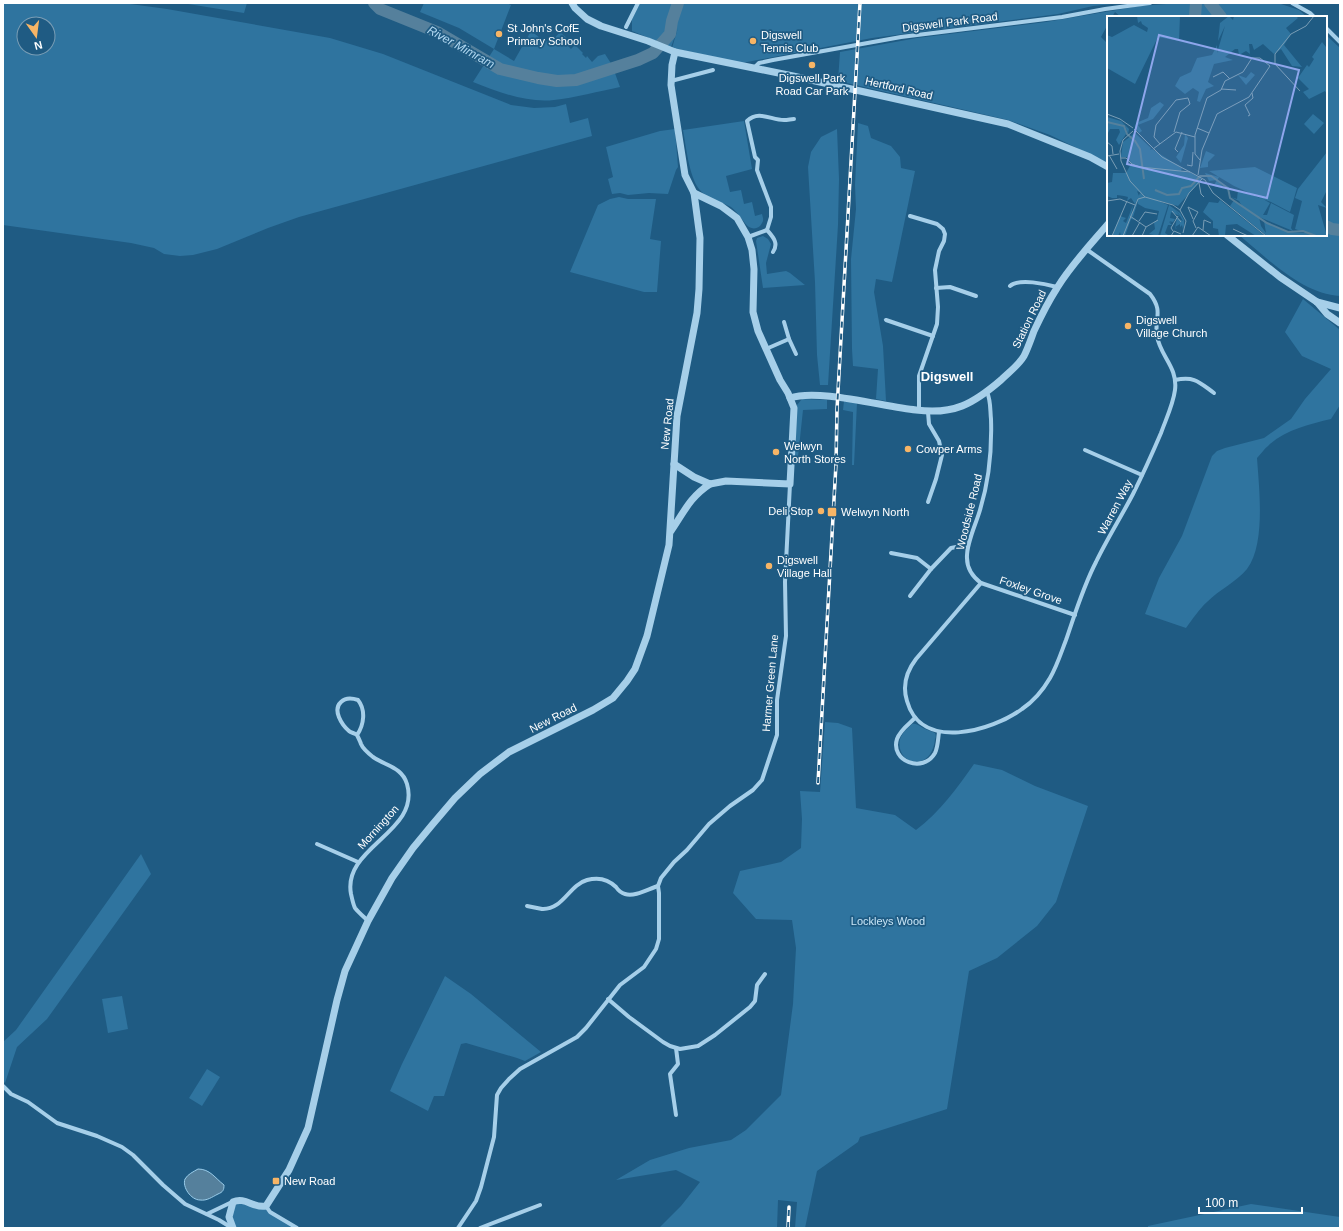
<svg xmlns="http://www.w3.org/2000/svg" width="1343" height="1231" viewBox="0 0 1343 1231" font-family="Helvetica,sans-serif">
<rect width="100%" height="100%" fill="#1f5b83"/>
<g fill="#2f749f" fill-rule="evenodd">
<path d="M3,3H123L167,9L330,38L383,54L511,105L534,108L555,107L566,104L570,123L588,118L592,136L299,217L268,228L217,249L193,255L180,256L164,254L154,248L131,243L3,225ZM24,24H48V48H24Z"/>
<polygon points="182,3 247,3 244,13"/>
<path d="M424,3H506L511,5L494,49L514,61L531,31L544,41L551,42L560,32L569,40L566,44L571,49L575,45L583,53L582,54L586,58L587,56L592,62L598,56L605,54L612,65L620,87C600,91 574,98 554,100C527,103 498,92 473,82L494,49L459,28L420,12Z"/>
<polygon points="640,3 1121,3 1093,6 1058,14 872,38 742,63 672,48 678,28 671,47 632,31 632,19"/>
<polygon points="1179,3 1278,3 1299,10 1307,17 1121,17 1115,12 1112,17 1108,17 1108,24 1101,37 1108,44 1108,163 1050,135 1008,120 965,110 838,81 840,52 917,38 1046,22 1140,6"/>
<path d="M1326,35L1340,48V296C1302,294 1267,258 1239,235H1326Z"/>
<path d="M744,121L752,169L726,176L730,192L741,190L744,204L752,202L755,216L762,214C763,218 764,220 762,223C760,228 754,230 749,227C745,225 738,212 731,207C720,201 707,199 699,189C689,176 686,146 683,130Z"/>
<polygon points="858,123 868,126 871,138 891,146 900,157 901,168 915,171 892,282 876,279 874,292 883,346 886,401 876,399 878,369 853,366 852,349 851,259 856,209 855,185"/>
<polygon points="675,129 678,167 676,170 668,194 649,193 628,195 620,193 612,194 608,179 613,177 606,147 660,131"/>
<polygon points="837,129 839,179 838,225 828,385 820,385 817,355 815,282 808,167 811,152 821,137"/>
<polygon points="619,197 628,199 656,199 650,239 661,241 657,292 644,292 570,272 598,205 610,199"/>
<polygon points="763,236 768,239 771,244 766,263 767,274 786,271 790,273 805,285 763,288 756,241 757,238"/>
<path d="M1303,299L1340,330V405L1331,419C1310,424 1284,430 1268,446C1264,449 1261,454 1257,458C1259,487 1266,544 1247,569C1236,582 1219,590 1207,602C1199,609 1192,620 1186,628L1145,614L1159,578L1182,536L1212,456L1217,451L1225,448L1264,438L1291,419L1305,399L1331,369L1302,356L1285,332Z"/>
<polygon points="802,399 827,400 827,409 803,410 798,457 794,457 797,405"/>
<polygon points="844,401 857,403 854,465 852,465 853,412 843,410"/>
<path d="M825,722L838,723L852,728L856,808L895,815L916,830C940,812 957,788 974,764L1002,770L1035,786L1088,806L1056,902L1037,926L997,958L969,971L947,1109L860,1137L858,1142L817,1171L805,1228H795L797,1202L778,1200L777,1228H659L681,1206L700,1182L676,1170L616,1180L650,1160L689,1148L731,1140L746,1130L781,1095L793,1004L796,948L792,920L756,919L733,893L740,871L781,862L801,848L802,819L800,791L820,792Z"/>
<path d="M912,724C917,723 919,726 923,728C926,730 932,731 935,733C936,735 936,737 935,739C934,752 926,765 911,761C901,758 896,744 902,735C904,731 909,727 912,724Z"/>
<polygon points="141,854 151,874 47,1019 17,1047 5,1083 3,1081 3,1042 16,1030"/>
<polygon points="445,976 471,994 541,1052 525,1061 517,1058 466,1043 461,1044 444,1096 434,1096 428,1111 390,1091 402,1064"/>
<polygon points="122,996 128,1029 108,1033 102,999"/>
<polygon points="207,1069 220,1077 202,1106 189,1098"/>
<polygon points="233,1202 263,1207 297,1228 233,1228 231,1206"/>
<polygon points="1251,1204 1340,1217 1340,1228 1148,1228 1148,1226"/>
</g>
<path fill="#55809c" stroke="#99ccea" d="M198,1169C210,1169 215,1178 224,1185C224,1190 223,1192 218,1194C212,1197 207,1201 200,1200C191,1200 182,1187 185,1179C188,1174 193,1172 198,1169Z"/>
<g fill="none" stroke-linecap="round" stroke-linejoin="round">
<g stroke="#55809c" stroke-width="12">
<polyline points="374,3 380,9 437,32 500,69 538,78 557,81 576,80 638,60 653,53 670,34 672,21 678,3"/>
<polyline points="1210,3 1221,17"/>
<polyline points="1195,17 1196,3"/>
<polyline points="1326,226 1332,229 1340,230"/>
</g>
<g stroke="#a6cfe9" stroke-width="4">
<polyline points="1292,3 1310,13 1314,17"/>
<polyline points="626,27 638,3"/>
<polyline points="1326,28 1340,42"/>
<polyline points="754,68 759,63 773,60 901,37 1062,17 1105,9 1150,3"/>
<polyline points="671,81 713,70"/>
<polyline points="910,216 937,224 943,229 945,234 944,241 939,251 935,270 938,307 937,324 919,376 919,410"/>
<polyline points="748,237 767,230"/>
<path d="M773,252C779,243 773,237 767,230L771,217V207L757,170L758,160L755,157L747,121C759,110 771,120 784,120C788,120 791,119 794,119"/>
<path d="M1010,286C1019,278 1046,284 1057,287"/>
<polyline points="936,288 950,287 976,296"/>
<polyline points="886,320 933,336"/>
<polyline points="784,322 789,339 796,354"/>
<polyline points="766,349 789,339"/>
<path d="M1175,380C1195,376 1199,382 1214,393"/>
<path d="M987,392C991,401 990,410 991,419C992,450 989,481 980,510C976,524 966,544 967,558C967,568 973,577 981,583L1075,615"/>
<polyline points="928,412 929,424 939,441 942,455 936,479 928,502"/>
<polyline points="1085,450 1142,475"/>
<polyline points="891,553 917,558 931,569"/>
<path d="M981,583L916,659C906,672 902,685 907,701C921,752 992,731 1022,709C1034,701 1043,690 1050,678C1057,666 1061,653 1066,640C1075,614 1083,587 1096,562C1107,539 1121,517 1133,494C1143,474 1152,454 1161,433C1166,419 1173,405 1175,390C1178,367 1160,356 1157,336C1154,318 1164,312 1150,294L1086,249"/>
<polyline points="910,596 931,569 951,548 956,547 967,548"/>
<path d="M915,718C909,724 900,730 897,739C890,761 923,774 935,753C938,747 938,739 939,732"/>
<path d="M357,735C364,725 366,710 358,700C352,698 346,697 341,702C332,710 342,725 349,731C351,733 355,733 357,735C358,737 360,741 361,744C363,749 368,753 373,757C386,766 402,767 407,784C421,832 342,847 351,894C352,898 353,904 355,908C359,913 364,917 368,921"/>
<polyline points="317,844 358,862"/>
<path d="M527,906C532,907 537,908 542,909C563,910 569,885 587,880C598,877 608,879 616,887C618,890 621,893 625,894C635,897 648,889 658,886"/>
<polyline points="608,999 629,1017 663,1042 670,1046 680,1049 698,1046 715,1035 750,1007 755,1001 757,985 765,974"/>
<polyline points="3,1086 11,1094 28,1102 57,1123 97,1136 122,1147 133,1155 163,1185 185,1204 219,1220 232,1228"/>
<polyline points="676,1115 670,1074 678,1064 676,1048"/>
<polyline points="266,1206 270,1212 297,1228"/>
<polyline points="207,1214 232,1202"/>
<polyline points="458,1228 476,1201 481,1187 494,1137 497,1095 501,1088 509,1079 520,1069 577,1037 586,1028 620,985 644,967 656,949 659,939 659,893 658,886 661,878 674,862 687,850 709,824 730,806 753,790 762,780 777,735 777,700 786,636 785,582 790,484"/>
<polyline points="480,1228 540,1205"/>
</g>
<g stroke="#a6cfe9" stroke-width="7">
<polyline points="572,3 575,8 587,19 601,26 648,41 675,52 793,76 1008,124 1090,157 1108,167"/>
<polyline points="1227,235 1280,277 1317,302 1327,314 1340,323"/>
<polyline points="1317,302 1340,308"/>
<path d="M790,398C818,388 884,407 916,410C954,415 973,404 1001,380C1009,372 1018,366 1024,356C1028,348 1031,339 1034,331C1041,316 1048,302 1057,288C1071,265 1090,245 1108,224"/>
<polyline points="674,464 694,477 710,484 726,481 790,484 794,408 788,393 780,380 758,331 753,312 754,269 752,250 748,237 737,218 721,206 694,193 685,175 671,85 672,65 675,52"/>
<path d="M671,531C684,512 690,497 710,484"/>
<path d="M233,1228L229,1217L233,1202C245,1196 254,1209 266,1206L289,1170L308,1128L337,1000L345,971L368,921L392,878L413,848L432,825L455,798L480,774L509,752L593,710L613,698L627,681L635,669L647,636L669,545L677,416L697,313L699,289L700,238L694,193"/>
</g>
<g stroke="#fff" stroke-width="3.5">
<g id="rail">
<polyline points="818,783 836,464 837,409 860,3"/>
<polyline points="788,1228 789,1207"/>
</g>
</g>
<use href="#rail" stroke="#1f5b83" stroke-width="2" stroke-dasharray="6" stroke-linecap="butt"/>
</g>
<g fill="#f7b566" stroke="#1f5b83" stroke-width="1.5">
<circle cx="499" cy="34" r="4"/>
<circle cx="753" cy="41" r="4"/>
<circle cx="812" cy="65" r="4"/>
<circle cx="1128" cy="326" r="4"/>
<circle cx="908" cy="449" r="4"/>
<circle cx="776" cy="452" r="4"/>
<circle cx="821" cy="511" r="4"/>
<rect x="827" y="507" width="10" height="10" rx="2"/>
<circle cx="769" cy="566" r="4"/>
<rect x="272" y="1177" width="8" height="8" rx="2"/>
</g>
<g text-anchor="middle" stroke-width="3.5" stroke-linejoin="round" paint-order="stroke">
<g font-size="11" fill="#fff" stroke="#1f5b83">
<text transform="translate(950 22) rotate(-7)" y="4">Digswell Park Road</text>
<text transform="translate(899 88) rotate(13)" y="4">Hertford Road</text>
<text transform="translate(1029 319) rotate(-64)" y="4">Station Road</text>
<text transform="translate(667 424) rotate(-84)" y="4">New Road</text>
<text transform="translate(1115 507) rotate(-62)" y="4">Warren Way</text>
<text transform="translate(969 512) rotate(-76)" y="4">Woodside Road</text>
<text transform="translate(1031 590) rotate(19)" y="4">Foxley Grove</text>
<text transform="translate(770 683) rotate(-85)" y="4">Harmer Green Lane</text>
<text transform="translate(553 718) rotate(-27)" y="4">New Road</text>
<text transform="translate(378 827) rotate(-48)" y="4">Mornington</text>
</g>
<g font-size="11" fill="#fff" stroke="#1f5b83" text-anchor="start">
<text x="507" y="32">St John's CofE<tspan x="507" dy="13">Primary School</tspan></text>
<text x="761" y="39">Digswell<tspan x="761" dy="13">Tennis Club</tspan></text>
<text x="812" y="82" text-anchor="middle">Digswell Park<tspan x="812" dy="13">Road Car Park</tspan></text>
<text x="1136" y="324">Digswell<tspan x="1136" dy="13">Village Church</tspan></text>
<text x="784" y="450">Welwyn<tspan x="784" dy="13">North Stores</tspan></text>
<text x="916" y="453">Cowper Arms</text>
<text x="813" y="515" text-anchor="end">Deli Stop</text>
<text x="841" y="516">Welwyn North</text>
<text x="777" y="564">Digswell<tspan x="777" dy="13">Village Hall</tspan></text>
<text x="284" y="1185">New Road</text>
</g>
<g font-size="11" fill="#cae6f7" stroke="#1f5b83">
<text x="888" y="925">Lockleys Wood</text>
</g>
<g font-size="12" font-style="italic" fill="#b1d8f1" stroke="#1f5b83">
<text transform="translate(461 47) rotate(29)" y="4">River Mimram</text>
</g>
<g font-size="13" font-weight="bold" fill="#fff" stroke="#1f5b83">
<text x="947" y="381">Digswell</text>
</g>
</g>
<g transform="translate(1107 16)">
<rect width="220" height="220" fill="#1f5b83"/>
<path d="M30,0H73L72,25L51,21L28,68L0,52V19L5,21L27,9L40,16L41,12L35,8L34,5L31,7ZM122,0L126,4L127,0H189L191,2L179,12L184,18L177,29L195,51L185,50L174,33L167,38L156,28L147,34L145,28H142L143,38L139,35L132,39L131,33H128L118,41L126,44L107,48L101,66L107,70L99,73L93,86L90,85L92,76L86,72L78,78L68,70L73,61L84,56L90,42L105,39L110,29V37L118,10L111,25L113,7ZM220,24V78L218,75L202,83L196,76L202,73L191,62L200,49L202,51L207,43L205,41L215,26L219,31ZM144,56L148,59L139,69L131,59L139,62ZM53,86L57,89L46,103L31,109L35,115L32,117L28,111L29,107L41,102L44,92ZM206,98L217,107L207,118L197,108ZM0,101L14,105L22,113L21,118L18,110L19,118L12,129L9,124L13,116L12,113H3L0,119ZM28,117L44,132L43,134L45,133L75,152L74,155L33,151L25,148L20,141H14L16,126ZM78,118L81,122L74,147L69,141L77,129ZM99,135L108,139L101,146V151L93,152ZM220,136V174L214,186L220,192L211,189L220,220H160L123,190L127,184L135,190L132,185L124,181L130,183L131,174L156,183L127,170L102,155L148,151L190,172L183,196L164,186L156,183L163,187L156,199H160L164,187L187,199L184,212L186,215L152,201L154,210L159,217L157,205L181,216L200,217L188,213L195,185L188,182L191,173ZM24,148L84,157L95,163L71,190L46,183L30,175L32,180L28,188L24,182L20,185L21,181L17,180L10,179V182H5L0,180V167L5,166L6,157H19ZM98,157L112,161L110,165L116,170L109,171L107,169L110,164L102,165ZM33,177L61,189L51,220L42,218L48,213L47,206L52,203L50,204L52,195L38,192L31,188V185L26,201L24,199ZM113,184L158,220H149L130,208L119,209L118,220H112L111,213L106,212V205L96,196L102,186L111,187ZM26,189L24,200L29,204L24,203L18,220H14L13,216L11,220H5L13,200L19,202L16,205L19,207ZM62,189L73,197L77,204V209L76,213L75,209L73,211V208L68,211L70,213L68,212L70,202L76,205L72,198L67,193L73,200L64,196L63,202L68,203L66,206L62,205L65,207L62,206L65,209H61L58,217L61,219L53,220Z" fill="#2f749f"/>
<path fill="none" stroke="#55809c" stroke-width="2" d="M0,106L17,110L20,118L28,125L33,133L37,163M48,174L60,179L72,178L75,172L84,170L93,160H104L121,172L123,182L160,207L181,216L196,215L209,220"/>
<path fill="none" stroke="#799db5" stroke-width="1" d="M168,48V38L184,18L199,10L207,0M168,48L193,75M106,61L116,56L123,63M114,73L129,74M0,98L13,103L26,112M141,100L143,99L138,89L146,82L145,77M90,112L102,117M27,113L55,141L98,164L106,177L159,220M26,115L16,124L13,135L14,145L23,165L38,181L66,189L73,194L79,205L76,217M67,116L73,96M0,126L5,130L6,138M53,128L47,121L49,109L69,84L81,82L83,88L73,96M46,133L69,116L88,121M71,136L68,133L75,116M2,139L10,153M0,140L12,138M14,142H19L25,148L33,151L83,156M93,144L88,138V119L100,82L114,74L118,65L136,56L145,42H153L163,50M80,149L85,150L86,136M91,159L95,134L110,98L142,81L163,50M92,167L94,178L97,181M0,185L13,183L28,189M73,194L82,177L95,163M65,195L74,206M23,200L39,211L35,220M86,203L81,191L91,196L86,205L89,212M32,205L38,196L50,198M39,211L51,204M126,213L141,220M96,214L97,204L104,207M66,215L64,212L71,200M5,220L20,185M16,220L31,183L38,181M25,220L33,206M64,220L67,215L74,218M85,220L91,211L104,220"/>
<path fill="#8ea6ec" fill-opacity="0.15" stroke="#8ea6ec" stroke-width="2" d="M52,19L192,54L160,182L20,148Z"/>
<rect width="220" height="220" fill="none" stroke="#fff" stroke-width="2"/>
</g>
<rect width="1343" height="1231" fill="none" stroke="#ffffff" stroke-width="8"/>
<g transform="translate(36 36) rotate(166)"><circle r="19" fill="#1f5b83" stroke="#799db5"/>
<path d="M0-3L7 15L0 10L-7 15Z" fill="#f7b566"/>
<text y="-6" font-size="11" font-weight="bold" text-anchor="middle" fill="#ffffff">N</text>
</g>
<path d="M1199 1207v6h103v-6" fill="none" stroke="#ffffff" stroke-width="2"/>
<text x="1205" y="1207" font-size="12" fill="#ffffff" stroke="#1f5b83" stroke-width="3" paint-order="stroke">100 m</text>
</svg>
